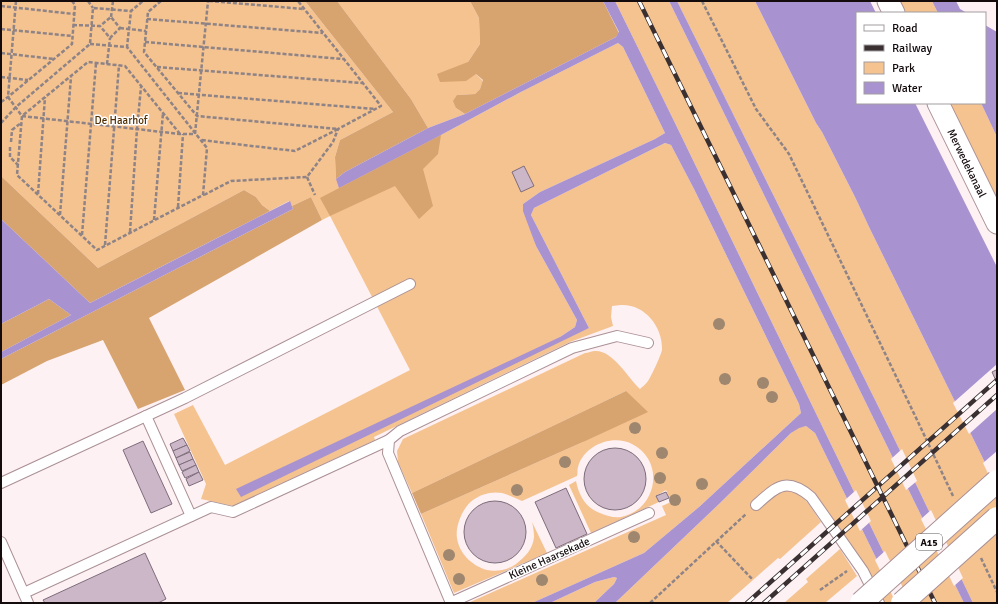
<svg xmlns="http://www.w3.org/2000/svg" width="998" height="604" viewBox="0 0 998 604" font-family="Signika,sans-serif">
<rect width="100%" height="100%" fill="#fdf1f4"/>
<g fill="#f5c390">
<path d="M1,1H305L393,112L340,140L335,157L336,179L441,135L519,93L618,43L623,47L665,133L655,139L540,192L523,204L536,246L577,320L575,327L560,337L589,328L531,215L534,208L665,143L671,145L694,189L799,404L801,413L699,507L644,553L532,603H468L666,515L662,506L671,502L666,490L656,496L659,502L591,533L569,485L576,481C579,496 586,508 600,513C607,516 614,518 621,517C657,510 666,461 632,444C613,434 584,445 578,467C577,470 578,473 577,476L522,501C516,498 509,495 502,493C492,491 481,494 473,500C463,507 455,526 457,538C459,553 472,566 487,570C496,572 508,570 516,564C525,557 533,549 534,537C534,532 533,526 532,522L547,553L454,593L421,514L583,442L626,391L412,493L398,462L397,451L403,439L585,353C588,353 592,351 595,351C613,350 628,378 640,389C642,387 646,384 648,381C652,375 661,355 662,350C663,327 645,304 621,305C618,305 615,306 612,306L611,317L613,326L570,342L374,437L375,440L233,506L201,499L206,484L174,414L193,405L225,465L410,370L330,216L322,220L311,197L292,206L289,201L270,211L262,205L256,197L244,190L98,268L1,176Z"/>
<polygon points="337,1 470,1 479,18 480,44 468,62 476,74 483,81 480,89 475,94 457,95 456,108 465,114 428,128 411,99"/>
<polygon points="615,1 669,1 964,603 908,603 674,121"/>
<polygon points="677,1 755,1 816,123 822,132 855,197 870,229 997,487 997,603 973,603 891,432"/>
<polygon points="895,1 932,1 938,13 901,13"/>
<polygon points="944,103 981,103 997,137 997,214"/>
<path d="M806,426L815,433L898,603H884L865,566L814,494C811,491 807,488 804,486C783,474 766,487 751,502L758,509C765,503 772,495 781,491C800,484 812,510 821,522L780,559L778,558L727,603H615L719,504L791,433L799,427Z"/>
<polygon points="840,549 857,576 825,603 784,603 808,582 806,579"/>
<polygon points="614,577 617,578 614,584 594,603 550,603 595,582"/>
</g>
<g fill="#d7a36f">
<polygon points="305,1 337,1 411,99 428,128 345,172 336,179 335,157 340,140 393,112"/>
<polygon points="470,1 603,1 619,33 616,37 465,114 456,108 453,101 457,95 475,94 480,89 483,80 476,74 466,81 440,82 437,74 468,62 480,44 479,18"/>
<polygon points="441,135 438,154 423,169 433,206 419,219 395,186 330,216 320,198"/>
<polygon points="1,176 98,268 244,190 256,197 262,205 270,211 90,303 1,219"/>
<polygon points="311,197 322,220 149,318 185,390 138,409 103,340 47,361 1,385 1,359 293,209 292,206"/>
<polygon points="49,299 71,315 1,352 1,324"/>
<polygon points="626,391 648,412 583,442 421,514 412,493"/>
</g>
<g fill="#a892d0">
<polygon points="603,1 615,1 674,121 908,603 898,603 815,433 806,426 799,428 791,433 719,504 615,603 594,603 614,584 617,578 614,577 595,582 550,603 532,603 644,553 699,507 801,413 799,404 694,189 671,145 665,143 534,208 531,215 589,328 241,497 236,489 560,337 575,327 577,320 536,246 523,211 523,204 540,192 655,139 665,133 623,47 618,43 519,93 441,135 339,188 336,179 345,172 428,128 465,114 616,37 619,32"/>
<polygon points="669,1 677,1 891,432 973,603 964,603"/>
<polygon points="755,1 870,1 876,13 857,13 857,103 915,103 997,267 997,487 870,229 855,197 822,132 816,123"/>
<polygon points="932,1 956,1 960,9 967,13 938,13"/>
<polygon points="985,25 997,32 997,137 981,103 985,103"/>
<polygon points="290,201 293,209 1,359 1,352 71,315 49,299 1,324 1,219 90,303"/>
</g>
<g fill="#fdf1f4">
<polygon points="997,364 997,409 969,434 953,403"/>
<polygon points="902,449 917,481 906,490 891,459"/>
<polygon points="997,451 997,489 995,488 983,463"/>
<polygon points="856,490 871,521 860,531 845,500"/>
<polygon points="931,510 963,578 954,586 921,519"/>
<polygon points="885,551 910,602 896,603 875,560"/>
</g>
<g fill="#cbb7c7" stroke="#7e6c7b">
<polygon points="524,166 534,186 521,192 512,172"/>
<polygon points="996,370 997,371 997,383 992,372"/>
<polygon points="183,438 187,445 173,451 170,444"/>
<polygon points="143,441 172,504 151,513 123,450"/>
<polygon points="187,445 190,451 176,458 173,451"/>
<circle cx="615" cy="479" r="31"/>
<polygon points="190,452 193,459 179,465 176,458"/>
<polygon points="193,459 196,465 182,471 179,465"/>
<polygon points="196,465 199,472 185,478 182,472"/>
<polygon points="199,472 203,480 189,486 186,479"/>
<polygon points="566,488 587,534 556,548 535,502"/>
<polygon points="666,492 669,498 659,502 656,496"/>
<circle cx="495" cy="532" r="31"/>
<polygon points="145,553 166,599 158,603 45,603 43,600"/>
</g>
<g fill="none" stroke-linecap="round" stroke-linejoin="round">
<g stroke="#ab9196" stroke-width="12">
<g id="lane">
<polyline points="146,416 191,516"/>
<polyline points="1,483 185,398 410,284"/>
<path d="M756,505C776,487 786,476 811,497L863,571L879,603"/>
<polyline points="1,542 28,603"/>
<polyline points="24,593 211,507 233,512 389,440"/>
<polyline points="450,603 649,513"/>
<polyline points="451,603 388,453 389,440 400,431 572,348 617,336 648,343"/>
</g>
</g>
<g stroke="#ab9196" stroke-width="23">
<g id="street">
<polyline points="888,1 894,13"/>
<polyline points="938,103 997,223"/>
</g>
</g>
<g stroke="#8e8386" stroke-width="2.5" stroke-dasharray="4 2" stroke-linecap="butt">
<polyline points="16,1 8,97 22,116 17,175 97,250 203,195 207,148 127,47"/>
<polyline points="88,1 93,8"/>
<polyline points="161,1 148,12 144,52 197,116 338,129 295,151 201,140"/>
<polyline points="209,1 304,9"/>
<polyline points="702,1 756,109 789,154 919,424 953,496"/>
<polyline points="1,6 74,14"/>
<polyline points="111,17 113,1"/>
<polyline points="147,19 323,33"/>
<polyline points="73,25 100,26 111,17 120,28 110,38 100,26"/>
<polyline points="120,28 146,31"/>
<polyline points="1,29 72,36"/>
<polyline points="145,42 343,59"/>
<polyline points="90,44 127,47 131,11"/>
<polyline points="1,53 54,59"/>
<polyline points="107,64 110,38"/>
<polyline points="157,67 362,83"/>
<polyline points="1,77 28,80"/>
<polyline points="178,93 375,109"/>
<polyline points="1,102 8,97 72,44 75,5 72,1"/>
<polyline points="1,123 16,107 90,44 93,8 131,11 143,1"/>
<polyline points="180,134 125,66 88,62 22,116 180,134 195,134 208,1"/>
<polyline points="11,142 12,130 21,123"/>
<polyline points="10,147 10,157 18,165"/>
<polyline points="307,177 315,195"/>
<polyline points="38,194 45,97"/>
<polyline points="204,195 231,181 307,177 333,142 338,129 381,106 298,1"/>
<polyline points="178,207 183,134"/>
<polyline points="60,215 71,77"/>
<polyline points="154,220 163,113"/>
<polyline points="130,232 137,129 141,87"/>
<polyline points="82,235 96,63"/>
<polyline points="105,245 119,65"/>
<polyline points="716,541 753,580"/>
<polyline points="981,558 997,592"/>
<polyline points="820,590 847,571"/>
<polyline points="650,603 746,514"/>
</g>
<use href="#lane" stroke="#fff" stroke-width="10"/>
<use href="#street" stroke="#fff" stroke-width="21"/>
<g stroke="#3a3032" stroke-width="4.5">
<g id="rail">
<polyline points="639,1 935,603"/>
<polyline points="747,603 997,380"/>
<polyline points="764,603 997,395"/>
</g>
</g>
<use href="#rail" stroke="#fff" stroke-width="3" stroke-dasharray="9" stroke-linecap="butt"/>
<g stroke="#ab9196" stroke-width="24" stroke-linecap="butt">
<g id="highway-bridge">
<polyline points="861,603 997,481"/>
<polyline points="902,603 997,518"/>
</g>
</g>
<use href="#highway-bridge" stroke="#fff" stroke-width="22"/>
</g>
<g fill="#9e866f">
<circle cx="719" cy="324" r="6"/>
<circle cx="725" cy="379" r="6"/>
<circle cx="763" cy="383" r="6"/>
<circle cx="772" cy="397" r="6"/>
<circle cx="635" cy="428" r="6"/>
<circle cx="662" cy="453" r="6"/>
<circle cx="565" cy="462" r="6"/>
<circle cx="660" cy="478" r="6"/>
<circle cx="702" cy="484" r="6"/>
<circle cx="517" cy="490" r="6"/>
<circle cx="675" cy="500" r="6"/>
<circle cx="634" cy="537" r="6"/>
<circle cx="449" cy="555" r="6"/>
<circle cx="459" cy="579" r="6"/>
<circle cx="542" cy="580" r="6"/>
</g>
<g text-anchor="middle" stroke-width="3" stroke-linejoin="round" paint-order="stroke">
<rect fill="#fff" stroke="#5a5456" stroke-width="1" x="916" y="534" width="26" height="16" rx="3"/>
<g font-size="10" font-weight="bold" fill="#140b0d">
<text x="929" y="546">A15</text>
</g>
<g font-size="11" fill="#512f03" stroke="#fff">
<text x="121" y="124">De Haarhof</text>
</g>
<g font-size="11" fill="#140b0d" stroke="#fff">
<text transform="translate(967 163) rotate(64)" y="4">Merwedekanaal</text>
<text transform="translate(549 558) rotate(-24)" y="4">Kleine Haarsekade</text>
</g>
</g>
<rect width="998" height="604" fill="none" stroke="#140b0d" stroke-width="4"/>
<rect x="856" y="12" width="130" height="92" fill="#ffffff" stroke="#a19d9e"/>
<rect x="864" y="25" width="20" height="6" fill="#ffffff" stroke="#a19d9e"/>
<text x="892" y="32" font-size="12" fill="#140b0d">Road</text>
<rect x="864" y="45" width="20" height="6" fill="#3a3032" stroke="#a19d9e"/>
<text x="892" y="52" font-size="12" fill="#140b0d">Railway</text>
<rect x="864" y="62" width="20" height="12" fill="#f5c390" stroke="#a19d9e"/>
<text x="892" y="72" font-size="12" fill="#140b0d">Park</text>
<rect x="864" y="82" width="20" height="12" fill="#a892d0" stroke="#a19d9e"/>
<text x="892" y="92" font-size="12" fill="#140b0d">Water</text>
</svg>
